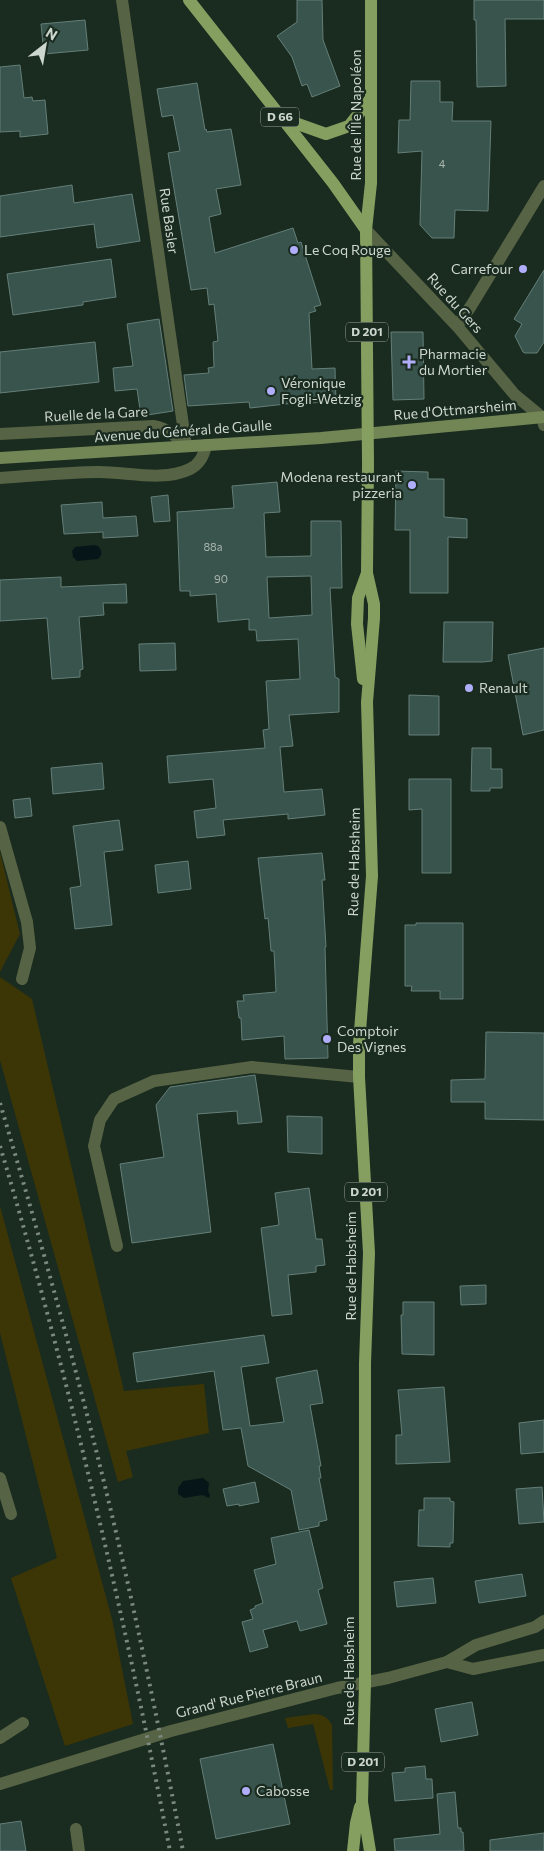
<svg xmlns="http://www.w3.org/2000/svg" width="544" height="1851" viewBox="0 0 544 1851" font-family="Commissioner,sans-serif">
<rect width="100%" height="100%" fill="#1a2b1f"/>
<g fill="#3c3607">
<polygon points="0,852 20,934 0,972"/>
<polygon points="0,977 32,999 124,1391 204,1384 209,1433 126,1451 133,1477 118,1482 0,1060"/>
<polygon points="0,1206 112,1619 133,1724 65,1746 11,1578 57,1558 0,1333"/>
<path d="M315,1714C324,1715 327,1717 332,1725L333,1790H330L313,1724L288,1728L285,1718Z"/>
</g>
<g fill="#061618">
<path d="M94,545L98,546C102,550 103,555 98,559L77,561L73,557L72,551L75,547Z"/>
<polygon points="203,1478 209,1483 208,1491 210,1495 209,1498 202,1495 184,1498 178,1494 178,1488 183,1481"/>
</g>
<g fill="#39534d" stroke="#647f79" fill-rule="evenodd">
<polygon points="297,0 322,0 323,40 340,86 312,97 307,84 302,86 292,57 277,36 297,22"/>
<polygon points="474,0 544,0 544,19 505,19 506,86 477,87 476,20 474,20"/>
<polygon points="85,20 88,50 44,54 41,24"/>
<polygon points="20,65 24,98 32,97 33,101 45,100 48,134 20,137 20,131 0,132 0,67"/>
<polygon points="411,81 440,81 440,102 453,102 452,121 491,121 488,211 455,210 454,238 432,238 420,225 422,151 398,153 399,120 410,120"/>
<polygon points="197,83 205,130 206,129 207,132 231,129 241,185 216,189 221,214 209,217 215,253 293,228 298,243 301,242 321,305 314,307 316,311 309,313 312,369 335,368 336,402 304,403 304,402 250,408 249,402 188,406 184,375 209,373 208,368 214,367 213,342 218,341 214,304 209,305 207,288 191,290 168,153 180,151 173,115 162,117 157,89"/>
<polygon points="72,185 74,203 132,194 140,241 97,248 94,224 0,237 0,196"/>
<polygon points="111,259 116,297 83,302 83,305 13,315 7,274"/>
<polygon points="544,270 544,342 537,353 525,353 523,352 515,336 522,324 514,319"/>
<polygon points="159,319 173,411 141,416 137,389 115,391 113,368 133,366 127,324"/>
<polygon points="391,332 423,332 424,399 393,400"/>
<polygon points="95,342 99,382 0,393 0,352"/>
<polygon points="396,471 428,472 428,479 444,479 444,517 467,519 467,538 448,537 448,593 410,593 410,530 395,530"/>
<path d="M277,482L280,512L264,513L266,557L311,556V521H341L342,588H330L335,677L339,679V712L289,715L293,746L280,747L284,792L322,789L325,815L288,819V814L223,820L225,835L197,838L194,811L216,808L213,779L169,783L167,756L265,748L263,730L269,729L266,681L300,679L298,639L257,641L256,630H249V619L218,622L216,594L190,596V591H180L177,512L234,508L232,486ZM311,576L312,615L269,618L267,577Z"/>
<polygon points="168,495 170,521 154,522 151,497"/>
<polygon points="102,502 103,518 136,516 138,536 103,538 103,532 64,534 61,505"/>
<polygon points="61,577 61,587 126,584 127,603 103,603 104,615 79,617 83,669 80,670 80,677 52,679 47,618 0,621 0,580"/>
<polygon points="444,622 493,622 492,661 483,662 443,662"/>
<polygon points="175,643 176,670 140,671 139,644"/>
<polygon points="544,648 544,730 523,735 508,655"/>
<polygon points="409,695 439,696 439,735 409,735"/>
<polygon points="472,748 491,748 491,769 502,769 502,788 490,788 490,791 471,791"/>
<polygon points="102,763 104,789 53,794 51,768"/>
<polygon points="409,779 451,779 451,873 422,873 422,809 409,810"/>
<polygon points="30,798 32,816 15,818 13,800"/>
<polygon points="119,820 123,850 104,852 112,925 75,929 70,888 81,886 73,826"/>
<polygon points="322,853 325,880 322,880 326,947 325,947 328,1058 285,1059 284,1036 242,1040 241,1018 239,1018 237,1001 244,1001 243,995 276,992 274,951 271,951 268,918 265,919 258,858"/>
<polygon points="188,861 191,889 158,893 155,865"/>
<polygon points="416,923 463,923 463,999 440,999 440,991 411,991 412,986 405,986 405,925 416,925"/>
<polygon points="486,1032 544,1033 544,1120 485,1119 485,1102 451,1102 451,1080 485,1079"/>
<polygon points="255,1075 262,1122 238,1124 237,1111 197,1114 211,1232 132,1243 120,1164 164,1157 156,1105 170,1087"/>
<polygon points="287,1116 322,1117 322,1154 288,1152"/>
<polygon points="309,1188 316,1239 322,1239 325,1265 316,1266 316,1272 288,1275 292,1314 272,1316 261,1228 279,1225 275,1193"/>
<polygon points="486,1285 486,1304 461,1305 460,1286"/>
<polygon points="403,1302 434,1302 434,1355 402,1354 401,1315 403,1315"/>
<polygon points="264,1335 269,1363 241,1367 250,1426 284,1422 276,1378 317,1370 323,1403 310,1405 321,1466 319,1466 321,1478 319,1478 327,1520 319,1522 319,1526 299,1530 291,1490 248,1466 241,1428 223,1430 214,1371 137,1382 133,1353"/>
<polygon points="444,1387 450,1462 396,1464 396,1435 402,1435 398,1390"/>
<polygon points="544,1420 544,1452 521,1454 519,1423"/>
<polygon points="255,1482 259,1502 239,1506 239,1504 227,1506 223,1489"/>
<polygon points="542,1487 544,1522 519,1524 516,1489"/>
<polygon points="424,1498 450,1498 450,1501 454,1502 453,1543 450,1543 450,1547 418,1546 419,1510 424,1510"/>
<polygon points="309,1530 323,1588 318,1590 327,1624 300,1631 297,1621 263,1630 268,1647 250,1652 242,1622 253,1619 250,1610 255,1608 255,1606 263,1603 254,1570 276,1564 271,1538"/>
<polygon points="522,1574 526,1596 479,1603 475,1581"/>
<polygon points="433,1578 436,1603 397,1607 394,1582"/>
<polygon points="472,1702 478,1735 441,1742 435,1709"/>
<polygon points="273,1744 290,1824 216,1839 200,1759"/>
<polygon points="425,1766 426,1779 432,1779 433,1798 395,1801 392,1773 405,1772 405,1768"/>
<polygon points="455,1792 458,1828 461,1828 461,1832 463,1832 464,1851 395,1851 394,1839 440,1834 437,1794"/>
<polygon points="21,1821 26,1851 0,1851 0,1824"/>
<polygon points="544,1833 544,1851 490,1851 490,1840"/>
</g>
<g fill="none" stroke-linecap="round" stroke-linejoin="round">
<g stroke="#566345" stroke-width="12">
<path d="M0,434L153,426C168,429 175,435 186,446"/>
<path d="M0,478C33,476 66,472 99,472C128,472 163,482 190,469C200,464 204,456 206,445"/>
<polyline points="0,827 27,922 30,948 22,979"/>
<polyline points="117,1246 94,1146 100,1120 114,1099 154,1081 252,1067 359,1077"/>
<polyline points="0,1738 23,1723"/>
</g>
<g stroke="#566345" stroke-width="12">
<polyline points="122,0 186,446"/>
<polyline points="366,230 457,326 515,395 542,417 544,425"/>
<polyline points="457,326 471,306 544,186"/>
<polyline points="0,1478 11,1514"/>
<polyline points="447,1662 473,1669 544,1655"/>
<polyline points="0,1784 171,1731 337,1688 388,1678 447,1662 476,1645 535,1627 544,1621"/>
<polyline points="76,1829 79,1851"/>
</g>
<polyline stroke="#718555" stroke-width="12" points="0,458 321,438 544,417"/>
<g stroke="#859f60" stroke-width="12">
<polyline points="189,0 333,183 366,230"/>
<polyline points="281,118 326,134 349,126 371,98"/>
<polyline points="363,679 357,624 358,598 367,573"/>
<polyline points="353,1851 356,1823 360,1807"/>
<polyline points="370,1851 362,1802 365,1683 365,1363 369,1253 359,1077 359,1044 372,876 367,702 374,618 374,604 367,573 368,464 366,230 371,183 371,0"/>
</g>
<g stroke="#7c897f" stroke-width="4" stroke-dasharray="2.5 5" stroke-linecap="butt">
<path d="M0,1103C46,1258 89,1413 125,1571C146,1664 165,1757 183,1851"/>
<path d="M0,1146C69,1378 124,1613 170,1851"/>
</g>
</g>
<g fill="#b0aefa" stroke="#1a2b1f" stroke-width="2">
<circle cx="294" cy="250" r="5"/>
<circle cx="523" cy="269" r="5"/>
<path d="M406.5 354.5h5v5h5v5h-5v5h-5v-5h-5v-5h5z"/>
<circle cx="271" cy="391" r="5"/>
<circle cx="412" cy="485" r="5"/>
<circle cx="469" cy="688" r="5"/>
<circle cx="327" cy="1039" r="5"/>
<circle cx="246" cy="1791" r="5"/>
</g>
<g text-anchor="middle" stroke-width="4.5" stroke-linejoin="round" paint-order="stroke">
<g font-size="11" fill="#a8b6ae">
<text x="442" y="168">4</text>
<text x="213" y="551">88a</text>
<text x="221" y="583">90</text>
</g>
<g fill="#1a2b1f" stroke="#97a39a" stroke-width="1">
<rect x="261" y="107.5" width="38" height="19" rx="4"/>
<rect x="346" y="322.5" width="42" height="19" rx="4"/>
<rect x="345" y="1182.5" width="42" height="19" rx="4"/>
<rect x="342" y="1752.5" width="42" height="19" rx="4"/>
</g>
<g font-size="12" font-weight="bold" fill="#cdd7cf">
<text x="280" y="121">D 66</text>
<text x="367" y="336">D 201</text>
<text x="366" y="1196">D 201</text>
<text x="363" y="1766">D 201</text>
</g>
<g font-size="14" fill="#cdd7cf" stroke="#1a2b1f">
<text transform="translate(356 115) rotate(-90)" y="5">Rue de l'Île Napoléon</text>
<text transform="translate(169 221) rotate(82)" y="5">Rue Basler</text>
<text transform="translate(455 303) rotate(48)" y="5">Rue du Gers</text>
<text transform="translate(455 410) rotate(-5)" y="5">Rue d'Ottmarsheim</text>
<text transform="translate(96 414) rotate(-3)" y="5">Ruelle de la Gare</text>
<text transform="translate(183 431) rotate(-4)" y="5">Avenue du Général de Gaulle</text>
<text transform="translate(354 862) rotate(-89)" y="5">Rue de Habsheim</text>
<text transform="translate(351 1266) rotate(-90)" y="5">Rue de Habsheim</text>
<text transform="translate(349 1671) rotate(-90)" y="5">Rue de Habsheim</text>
<text transform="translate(249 1695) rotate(-14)" y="5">Grand' Rue Pierre Braun</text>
</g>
<g font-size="14" fill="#cdd7cf" stroke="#1a2b1f" text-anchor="start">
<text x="304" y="255">Le Coq Rouge</text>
<text x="513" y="274" text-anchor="end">Carrefour</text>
<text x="419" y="359">Pharmacie<tspan x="419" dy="16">du Mortier</tspan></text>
<text x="281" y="388">Véronique<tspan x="281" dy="16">Fogli-Wetzig</tspan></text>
<text x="402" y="482" text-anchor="end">Modena restaurant<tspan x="402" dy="16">pizzeria</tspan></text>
<text x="479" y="693">Renault</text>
<text x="337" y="1036">Comptoir<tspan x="337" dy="16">Des Vignes</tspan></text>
<text x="256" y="1796">Cabosse</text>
</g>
</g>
<g transform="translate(45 45) rotate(31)" stroke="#1a2b1f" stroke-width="4" paint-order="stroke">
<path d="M0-4L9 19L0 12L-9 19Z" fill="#cdd7cf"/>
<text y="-8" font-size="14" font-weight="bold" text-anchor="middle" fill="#cdd7cf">N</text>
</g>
</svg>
